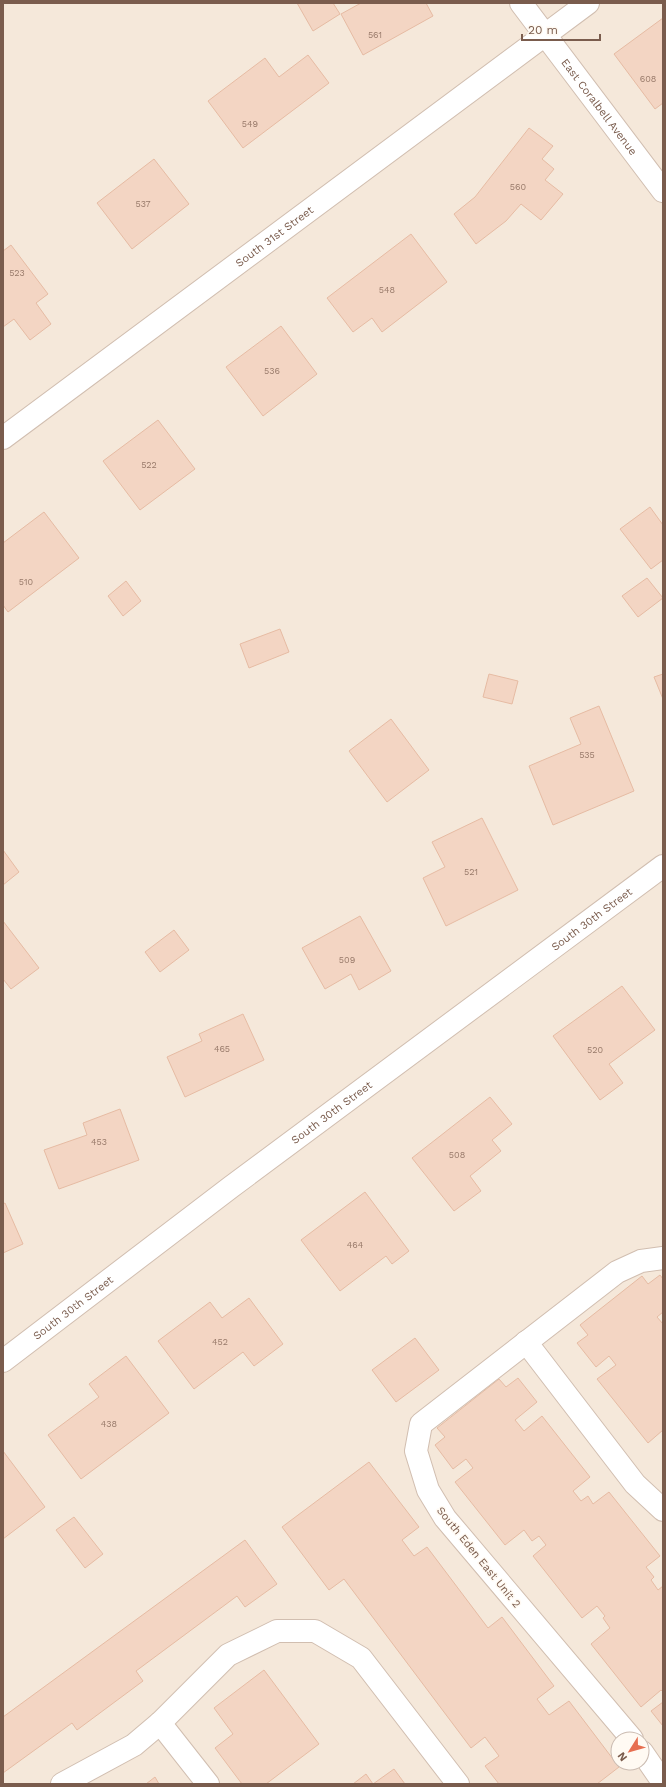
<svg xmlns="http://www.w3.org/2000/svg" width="666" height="1787" viewBox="0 0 666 1787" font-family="'Work Sans',sans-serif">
<rect width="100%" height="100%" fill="#fdf6ec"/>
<path fill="#f5e8da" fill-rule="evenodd" d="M3,3H663V1784H3ZM618,1739H642V1763H618Z"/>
<g fill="#f3d5c3" stroke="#e6bba3">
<polygon points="297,3 333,3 340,14 313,31"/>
<polygon points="361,3 426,3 433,16 363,55 341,14"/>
<polygon points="663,18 663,103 655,109 614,54"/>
<polygon points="308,55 329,83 243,148 208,101 265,58 279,77"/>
<polygon points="529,128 553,146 542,159 554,169 545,180 563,194 541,220 521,204 506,221 476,244 454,214 475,197"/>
<polygon points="154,159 189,204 132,249 97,203"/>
<polygon points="411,234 447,282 382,332 372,318 353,332 327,298"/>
<polygon points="11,245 48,294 36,303 51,324 30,340 14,319 3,327 3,251"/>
<polygon points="281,326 317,374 263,416 226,367"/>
<polygon points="158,420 195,469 140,510 103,461"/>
<polygon points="650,507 663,525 663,560 651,569 620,529"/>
<polygon points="44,512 79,558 8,612 3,605 3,543"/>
<polygon points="647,578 663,598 638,617 622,596"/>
<polygon points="126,581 141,601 123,616 108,596"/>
<polygon points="280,629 289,652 249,668 240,644"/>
<polygon points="489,674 518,681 512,704 483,697"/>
<polygon points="663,674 663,699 654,677"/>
<polygon points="599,706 634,791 553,825 529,766 581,744 570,718"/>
<polygon points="391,719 429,770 387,802 349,751"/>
<polygon points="482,818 518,890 446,926 423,878 445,867 432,842"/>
<polygon points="3,850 19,872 3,885"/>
<polygon points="360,916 391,971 359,990 351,974 325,989 302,948"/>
<polygon points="3,921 39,968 11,989 3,979"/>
<polygon points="174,930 189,950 160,972 145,952"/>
<polygon points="622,986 655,1030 609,1064 623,1083 600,1100 553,1036"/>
<polygon points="243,1014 264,1060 185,1097 167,1057 202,1041 199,1034"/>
<polygon points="490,1097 512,1124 492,1140 501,1151 470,1176 481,1191 454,1211 412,1158"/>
<polygon points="120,1109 139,1160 59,1189 44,1150 87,1135 83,1123"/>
<polygon points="365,1192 409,1251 392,1264 386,1256 340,1291 301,1240"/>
<polygon points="5,1203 23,1244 3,1253 3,1204"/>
<polygon points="660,1275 663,1279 663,1312 657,1317 663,1324 663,1430 648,1443 597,1379 616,1365 609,1356 596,1367 577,1343 588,1335 580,1325 642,1276 648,1284"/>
<polygon points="249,1298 283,1344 254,1366 243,1352 194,1389 158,1341 210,1302 222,1318"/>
<polygon points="415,1338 439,1370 396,1402 372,1370"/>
<polygon points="126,1356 169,1413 81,1479 48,1435 99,1397 89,1384"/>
<polygon points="518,1378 537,1402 515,1420 524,1431 542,1416 590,1477 573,1491 581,1501 588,1496 593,1504 609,1492 660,1556 646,1567 654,1577 651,1580 658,1590 663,1586 663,1692 661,1690 641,1707 591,1644 610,1628 603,1618 605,1616 597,1606 582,1618 533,1556 546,1545 539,1536 532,1541 524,1530 505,1545 455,1482 473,1468 466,1459 453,1469 435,1445 445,1437 437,1428 499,1379 506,1387"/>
<polygon points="3,1451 45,1507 3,1539"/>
<polygon points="369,1462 419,1527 402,1540 414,1556 427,1547 488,1628 502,1617 554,1686 537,1699 549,1715 569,1701 619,1767 597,1784 499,1784 485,1766 499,1756 485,1737 471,1748 344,1579 329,1590 282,1527"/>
<polygon points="74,1517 103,1554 85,1568 56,1530"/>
<polygon points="245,1540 277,1584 245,1607 237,1596 136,1671 143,1681 77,1730 72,1723 3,1773 3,1717"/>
<polygon points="264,1670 319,1744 266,1784 242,1784 215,1748 233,1734 214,1708"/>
<polygon points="663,1702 663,1726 651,1711"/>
<polygon points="394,1769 405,1784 353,1784 366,1774 373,1784"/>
<polygon points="155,1777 159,1784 146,1784"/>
</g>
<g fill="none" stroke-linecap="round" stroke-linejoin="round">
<g stroke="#d1beb0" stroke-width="24">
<g id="minor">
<path id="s1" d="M521,3L663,191"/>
<path id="s2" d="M3,438L588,3"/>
<polyline points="526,1342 635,1484 663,1510"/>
<path id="s3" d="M3,1361L231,1187L663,866"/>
<polyline points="160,1723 208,1784"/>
<polyline points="632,1739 445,1518 428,1490 416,1451 421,1424 617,1272 641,1261 663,1258"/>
<polyline points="642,1752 662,1781"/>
<polyline points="62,1784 134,1745 160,1723 228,1655 277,1631 315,1631 361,1658 458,1784"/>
</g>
</g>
<use href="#minor" stroke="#fff" stroke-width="22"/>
</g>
<g text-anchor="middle" stroke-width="3" stroke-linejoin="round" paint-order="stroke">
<g font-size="9" fill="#987a6a">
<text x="375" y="38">561</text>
<text x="648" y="82">608</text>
<text x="250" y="127">549</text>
<text x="518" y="190">560</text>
<text x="143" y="207">537</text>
<text x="17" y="276">523</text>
<text x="387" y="293">548</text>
<text x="272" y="374">536</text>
<text x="149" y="468">522</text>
<text x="26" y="585">510</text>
<text x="587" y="758">535</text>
<text x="471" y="875">521</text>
<text x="347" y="963">509</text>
<text x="222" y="1052">465</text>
<text x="595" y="1053">520</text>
<text x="99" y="1145">453</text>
<text x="457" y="1158">508</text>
<text x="355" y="1248">464</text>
<text x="220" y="1345">452</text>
<text x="109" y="1427">438</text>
</g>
<g font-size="11" fill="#7a5c4d" stroke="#fffaf3">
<text dy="4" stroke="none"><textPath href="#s1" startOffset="130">East Coralbell Avenue</textPath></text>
<text dy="4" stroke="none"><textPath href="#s2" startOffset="338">South 31st Street</textPath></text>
<text dy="4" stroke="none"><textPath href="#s3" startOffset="736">South 30th Street</textPath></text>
<text dy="4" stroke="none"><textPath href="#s3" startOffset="412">South 30th Street</textPath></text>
<text dy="4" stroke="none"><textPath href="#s3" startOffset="88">South 30th Street</textPath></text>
<text transform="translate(479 1557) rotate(51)" y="4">South Eden East Unit 2</text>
</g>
</g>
<rect width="666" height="1787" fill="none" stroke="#7a5c4d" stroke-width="8"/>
<g transform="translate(630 1751) rotate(233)"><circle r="19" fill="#fffaf3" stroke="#cabbb1"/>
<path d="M0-3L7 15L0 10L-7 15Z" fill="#e76f51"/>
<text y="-6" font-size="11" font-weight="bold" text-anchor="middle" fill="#7a5c4d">N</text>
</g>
<path d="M522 34v6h78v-6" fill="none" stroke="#7a5c4d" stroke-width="2"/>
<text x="528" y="34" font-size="12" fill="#7a5c4d" stroke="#fffaf3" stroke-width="3" paint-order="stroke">20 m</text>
</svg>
